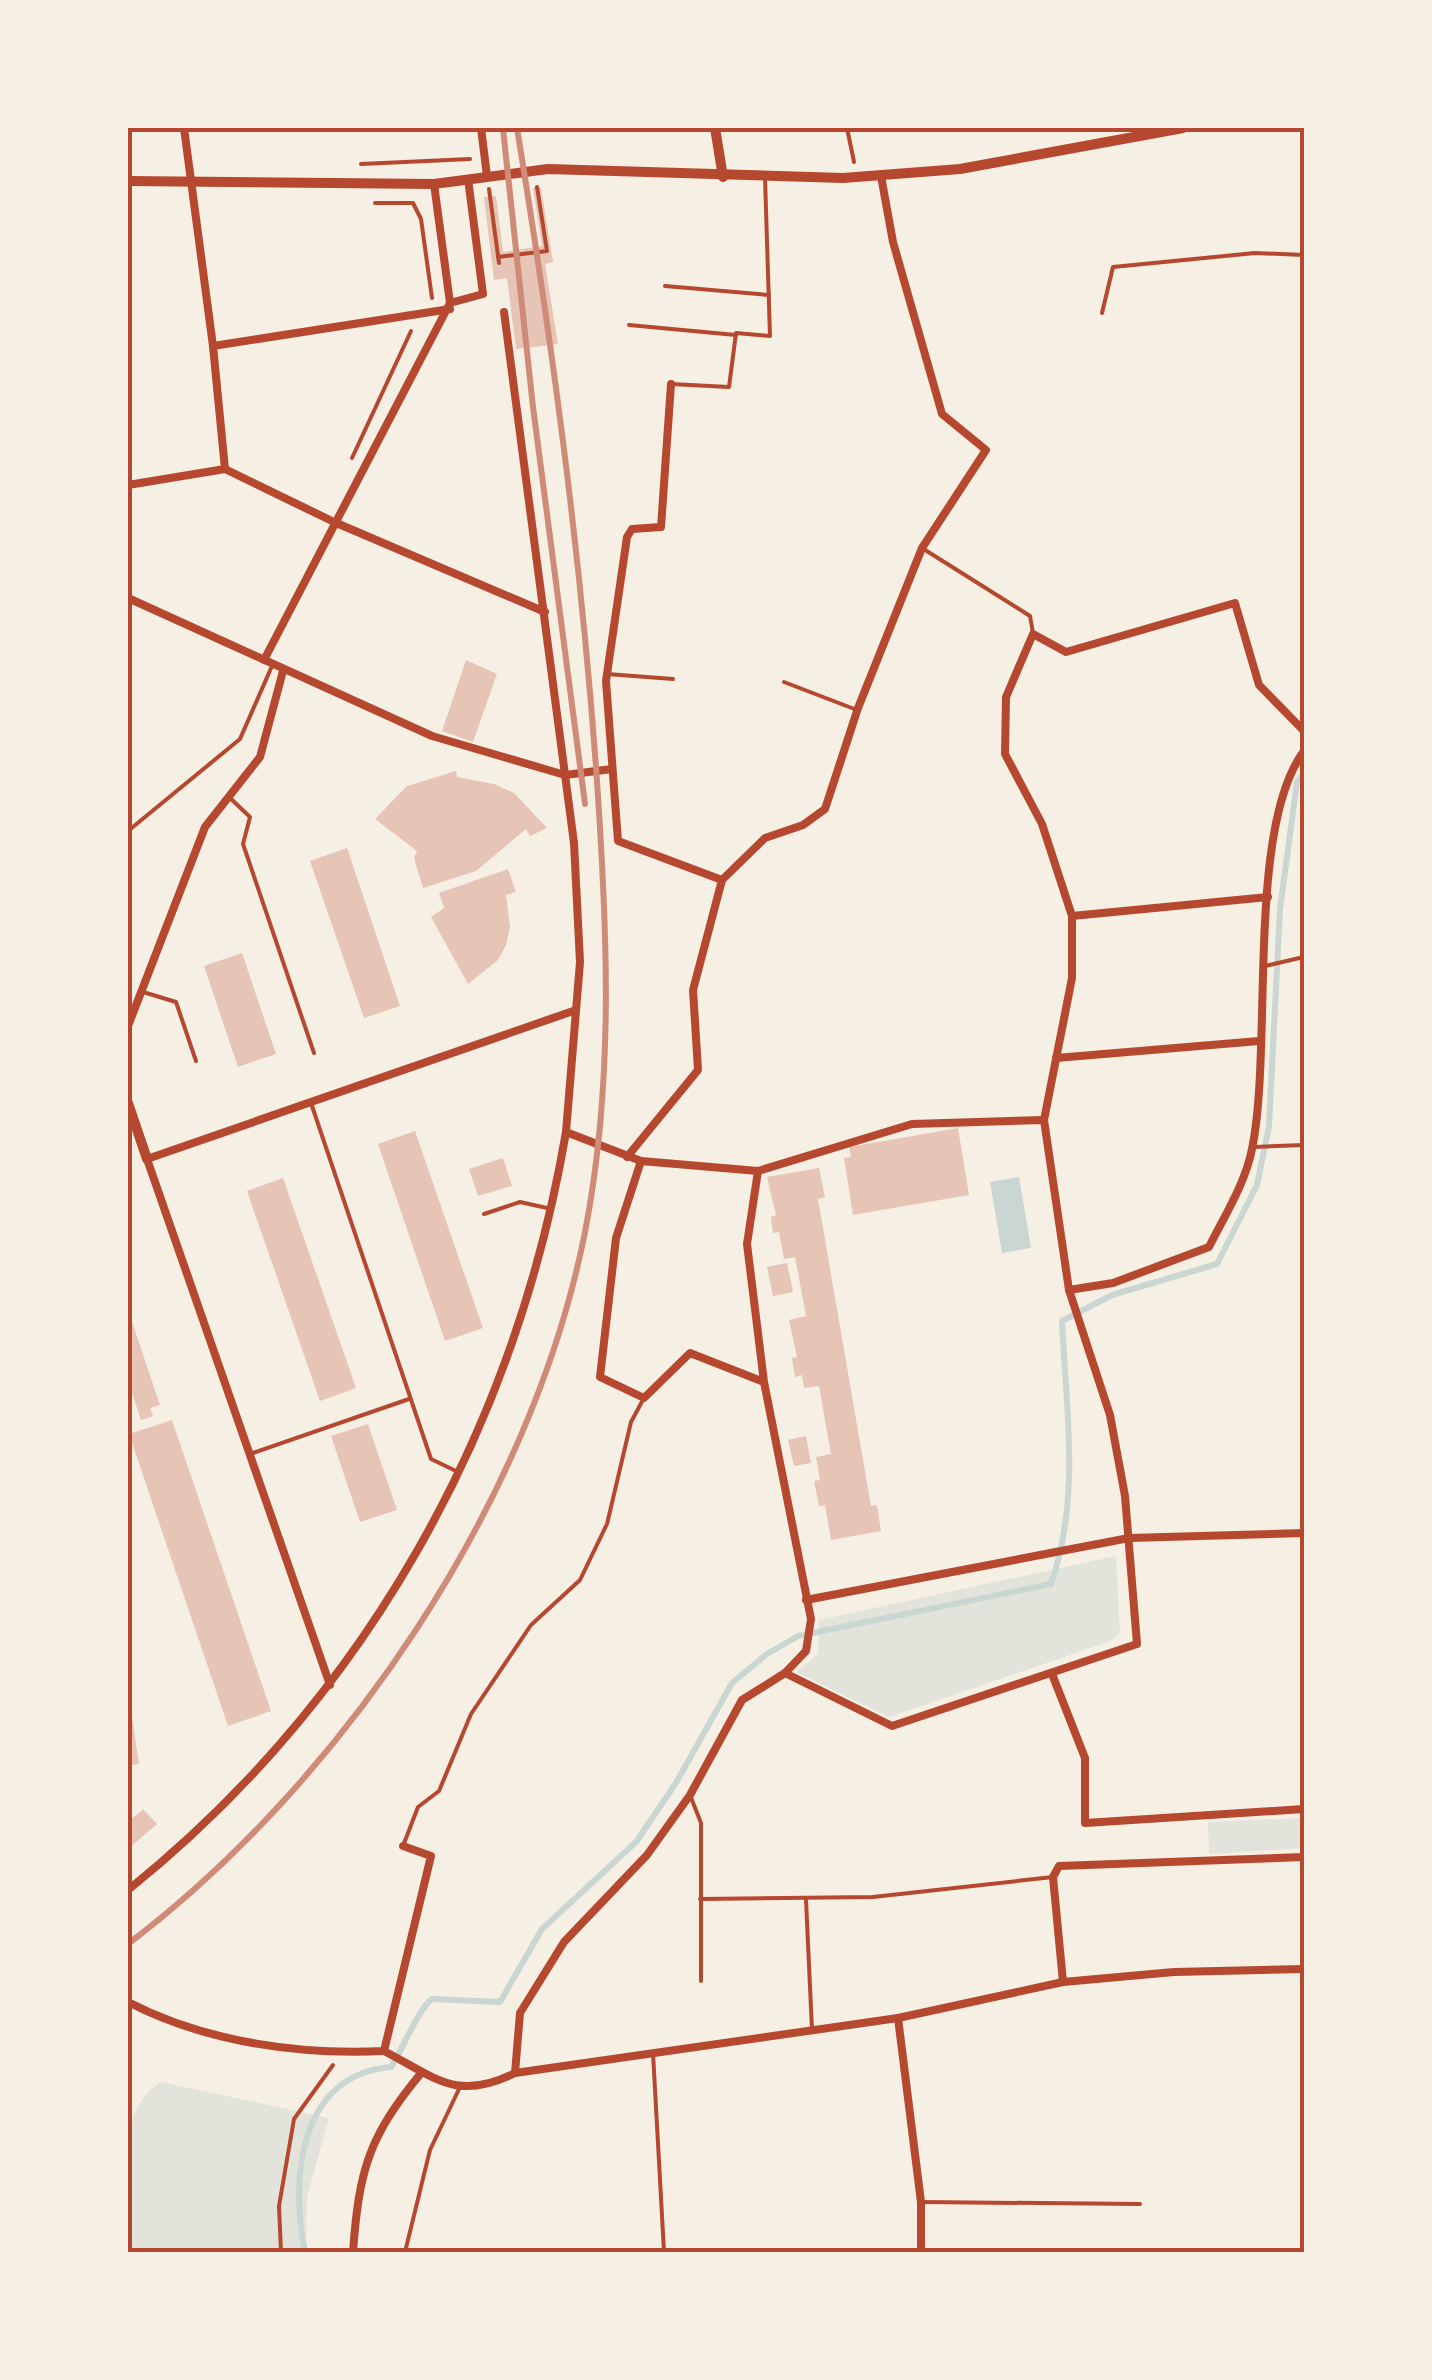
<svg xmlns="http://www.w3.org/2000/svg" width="1432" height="2380" viewBox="0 0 1432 2380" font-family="'DM Sans',sans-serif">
<rect width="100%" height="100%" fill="#f6efe4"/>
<g fill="#e2e4dc">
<polygon points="1116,1556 1120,1633 1111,1641 889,1717 796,1672 818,1654 819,1620"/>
<polygon points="1304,1818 1304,1848 1209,1854 1208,1822"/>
<path d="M161,2082L329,2118L307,2197L306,2252H128C128,2201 110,2112 161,2082Z"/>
</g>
<polygon fill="#c9d6d2" points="1019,1177 1031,1248 1002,1253 990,1182"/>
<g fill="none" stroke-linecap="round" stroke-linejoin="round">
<path stroke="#c9d6d2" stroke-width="6" d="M305,2252C290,2180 298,2075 391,2067C403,2049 418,2009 432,1999L500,2002L542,1929L636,1842L676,1783L732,1683L767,1654L798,1636L1051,1584C1081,1498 1066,1409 1062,1321L1112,1295L1217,1264L1257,1185L1269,1126L1280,909L1297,782L1304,774"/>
</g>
<g fill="#e6c5b7">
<polygon points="541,187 553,262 545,264 558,344 516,349 507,278 494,280 484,197 496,196 503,252 542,246 533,188"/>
<polygon points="466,660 497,674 473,742 442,731"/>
<polygon points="456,771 457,777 494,784 514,793 547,828 530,836 526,829 476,871 423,888 414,858 417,851 375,819 407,786"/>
<polygon points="347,848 400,1006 364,1018 310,861"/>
<polygon points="508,869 516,892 506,895 510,927 506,945 498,960 468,984 431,917 444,908 439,893"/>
<polygon points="242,953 276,1054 238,1067 204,966"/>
<polygon points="958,1128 969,1195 853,1215 844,1158 851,1157 849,1147"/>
<polygon points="415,1131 483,1328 445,1341 378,1144"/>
<polygon points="503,1158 512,1186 478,1196 469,1169"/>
<polygon points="819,1168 825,1197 818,1199 871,1506 877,1505 881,1531 831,1540 825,1505 819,1506 814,1481 820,1480 816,1457 831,1454 819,1386 804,1388 802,1375 795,1377 792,1358 797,1357 789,1320 806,1316 795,1257 784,1259 779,1232 773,1233 771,1217 776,1215 767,1177"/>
<polygon points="283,1178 356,1388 320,1401 247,1191"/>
<polygon points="787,1263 793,1292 773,1296 767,1267"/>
<polygon points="128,1310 160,1405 150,1408 153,1416 141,1420 128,1381"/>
<polygon points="172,1420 271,1711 228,1726 129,1434"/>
<polygon points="368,1424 397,1510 360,1522 331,1436"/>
<polygon points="806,1436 811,1463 794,1466 788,1440"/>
<polygon points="128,1690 139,1764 128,1766"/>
<polygon points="143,1809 157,1824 128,1849 128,1822"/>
</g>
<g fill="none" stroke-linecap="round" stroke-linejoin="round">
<g stroke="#b5482f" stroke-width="4">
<polyline points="847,128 854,162"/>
<polyline points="361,164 470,159"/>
<polyline points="489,189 499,263"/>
<polyline points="375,203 413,203 421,219 432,298"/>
<polyline points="498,257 547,251 537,187"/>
<polyline points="352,458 411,331"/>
<polyline points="281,2252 279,2206 294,2119 333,2065"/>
</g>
<g stroke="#b5482f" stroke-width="4">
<polyline points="665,286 769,295"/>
<polyline points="1102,313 1113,267 1255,253 1304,255"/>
<polyline points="629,325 736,335"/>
<polyline points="671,384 729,387 736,333 770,336 765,178"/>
<polyline points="922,548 1030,616 1033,633"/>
<polyline points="607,674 673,679"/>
<polyline points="784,682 857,710"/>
<polyline points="229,797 250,817 243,844 314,1053"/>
<polyline points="128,831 240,739 272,666"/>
<polyline points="1265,966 1304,957"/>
<polyline points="143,992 176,1002 196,1061"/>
<polyline points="311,1103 431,1459 456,1471"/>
<polyline points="1254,1147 1304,1145"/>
<polyline points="484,1214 520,1202 547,1208"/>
<polyline points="253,1453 409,1399"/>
<polyline points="128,1793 130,1790"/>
<polyline points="690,1795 701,1823 701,1981"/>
<polyline points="403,1846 418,1807 439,1791 471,1714 531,1625 580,1580 607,1524 631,1422 644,1398"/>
<polyline points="700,1899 873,1897 1053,1877"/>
<polyline points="806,1900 812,2030"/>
<polyline points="653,2053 664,2252"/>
<polyline points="921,2202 1140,2204"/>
<polyline points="405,2252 430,2150 460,2087"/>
</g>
<g stroke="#b5482f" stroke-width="8">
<polyline points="184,128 213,346"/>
<polyline points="481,128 487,176"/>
<polyline points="434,184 450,303 483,294 468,179"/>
<polyline points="504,312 574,843 580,962 566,1132"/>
<polyline points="671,384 661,527 632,529 627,537 606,681 618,841 722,880"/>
<polyline points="225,469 334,522 545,612"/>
<polyline points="128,485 225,469 213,346 450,309"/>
<polyline points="128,598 432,736 565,775 612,769"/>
<polyline points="264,660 450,303"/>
<polyline points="1072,916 1268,897"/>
<polyline points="128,1026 205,827 260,757 283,671"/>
<polyline points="1056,1058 1259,1041"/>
<polyline points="1044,1120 1072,978 1072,916 1042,824 1005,754 1006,697 1033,634 1066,652 1235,603 1259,685 1304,731"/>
<polyline points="627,1157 698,1070 693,990 722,880 765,838 803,825 825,809 858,708 922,548 986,450 942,414 893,242 881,176"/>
<path d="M1069,1290L1113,1283L1209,1247C1225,1215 1245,1184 1252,1149C1273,1047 1246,828 1304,751"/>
<polyline points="764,1382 690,1353 644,1398 600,1377 616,1238 641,1161 758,1171 747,1244 764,1382 811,1619 806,1651 785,1673"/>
<polyline points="806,1600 1129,1538 1304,1533"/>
<polyline points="1052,1674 1085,1758 1085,1823 1304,1809"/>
<polyline points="330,1685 147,1159 576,1010"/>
<path d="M128,1890C365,1699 515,1431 566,1132L641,1161"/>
<polyline points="1063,1982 1053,1877 1059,1866 1304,1857"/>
<path d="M128,2002C205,2042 298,2055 384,2051L431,1856L403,1846"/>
<polyline points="898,2018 921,2202 921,2252"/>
<path d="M384,2051C436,2078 457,2102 515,2073L520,2013L564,1942L647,1855L690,1795L742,1700L785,1673L892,1726L1137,1644L1125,1496L1110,1415L1069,1290L1044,1120L912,1124L758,1171"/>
<polyline points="515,2073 898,2018 1063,1982 1174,1972 1304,1969"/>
<path d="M353,2252C359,2169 369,2136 422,2072"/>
</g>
<g stroke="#b5482f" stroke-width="10">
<polyline points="715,128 723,177"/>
<polyline points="128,181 434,184 548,169 843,178 960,169 1183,128"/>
<polyline points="128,1103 147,1159"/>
</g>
<g stroke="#cf8b77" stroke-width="6">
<polyline points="503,129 533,407 585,804"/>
<path d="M128,1944C344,1780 532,1501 585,1232C615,1078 607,922 596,767C580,549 552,343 517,128"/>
</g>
</g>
<rect width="1432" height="2380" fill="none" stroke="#f6efe4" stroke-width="260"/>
<rect x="130" y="130" width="1172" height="2120" fill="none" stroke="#b5482f" stroke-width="4"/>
</svg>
